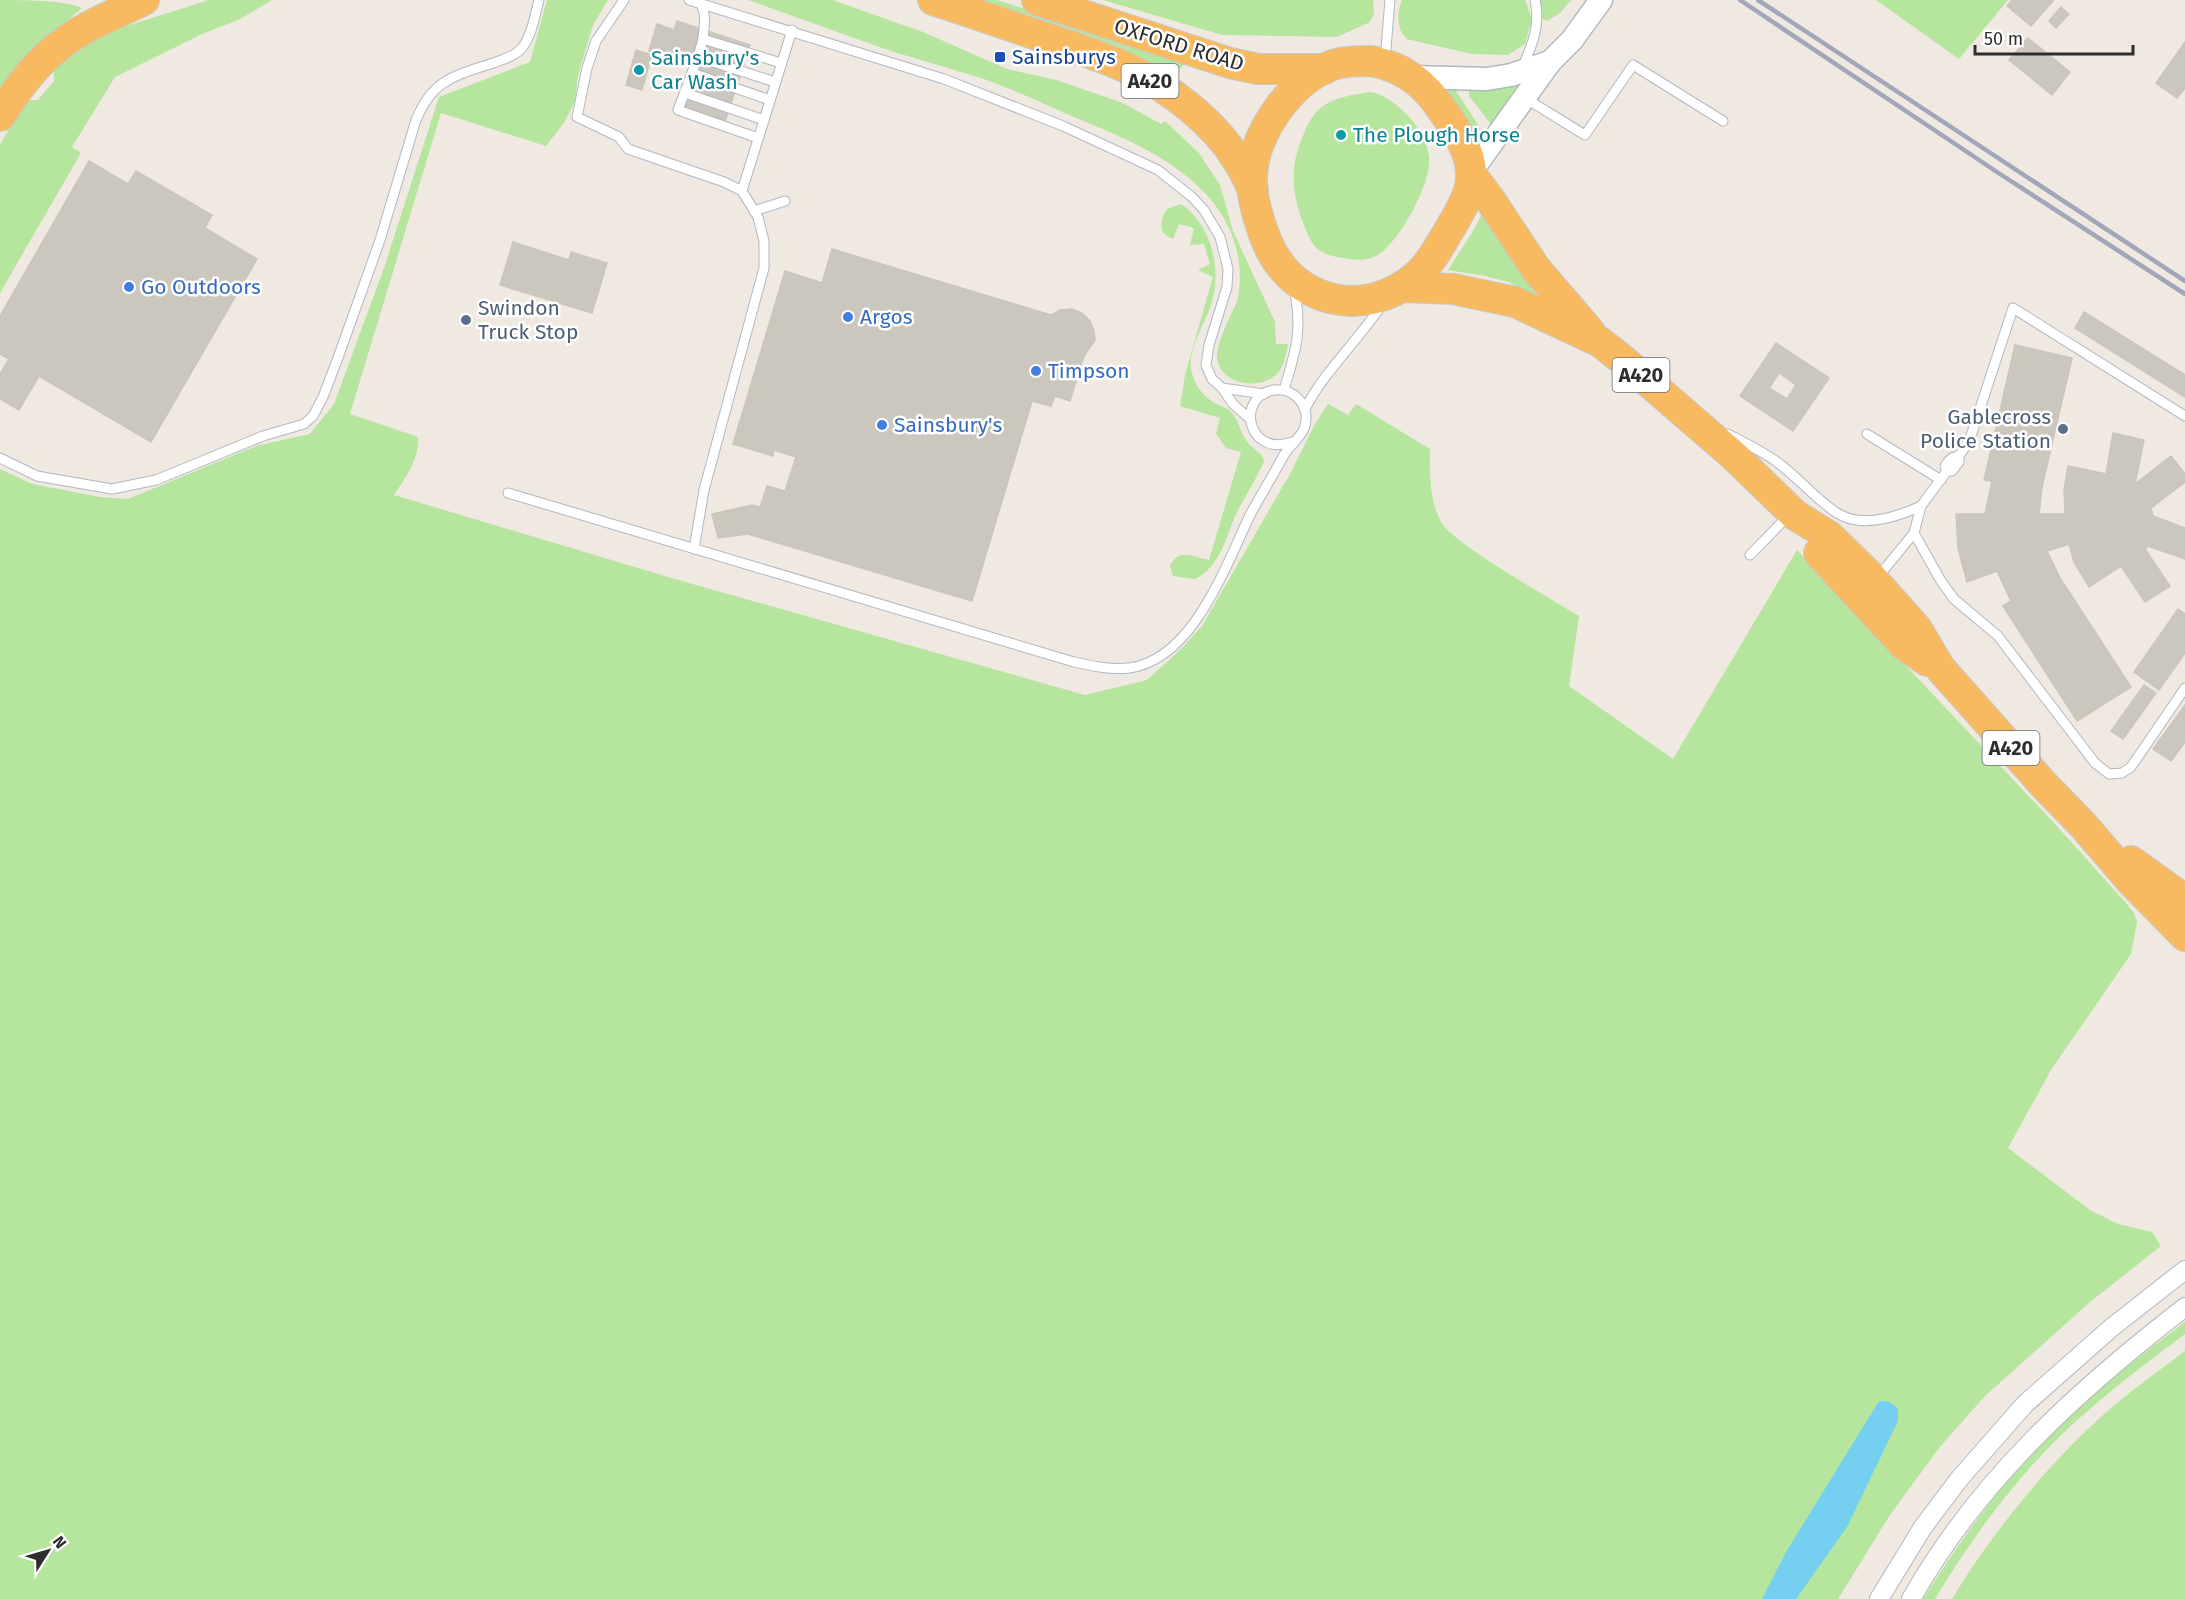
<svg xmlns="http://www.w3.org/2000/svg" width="2185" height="1599" viewBox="0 0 2185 1599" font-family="'Fira Sans',sans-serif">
<rect width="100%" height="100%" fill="#efe9e1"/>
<g fill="#b6e59e">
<path d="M0,0C21,0 66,0 82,8L44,40L0,95Z"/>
<polygon points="209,0 272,0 240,19 202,34 115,77 72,147 81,153 0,293 0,145 25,100 38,100 54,81 54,66 83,44 117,29"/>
<path d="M547,0H608L593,25L578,76L575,101L564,123L546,146L441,113L350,414L418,437C419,460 406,477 394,495L675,579L1085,695L1147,680L1179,651L1202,626L1290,474L1315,424L1328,404L1348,415L1356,404L1430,449C1430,474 1429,499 1441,522C1452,543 1553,600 1579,616L1569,686L1673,759L1797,550L2055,824L2125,902L2134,913L2137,922L2131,954L2051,1070L2008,1148L2090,1210L2118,1224L2152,1232L2161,1246L2090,1302L1985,1396L1939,1448L1890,1515L1838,1599H0V469L32,484L100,497L128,499L256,446L310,434L334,404L384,268L439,97L530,62Z"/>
<path d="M748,0H832L923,32L1007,69L1056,80L1123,103L1161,124L1165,121L1199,153L1220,185L1233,231L1275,322L1276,344H1288C1286,354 1285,363 1279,371C1264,392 1218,386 1217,356C1217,341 1232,314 1238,299C1244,262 1235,230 1212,201C1177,159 1123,137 1074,117C1043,104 1013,89 981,78C952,69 923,61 894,52C845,35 797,17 748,0Z"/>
<path d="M973,0H997L1103,34L1184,64L1174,77C1116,42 1038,22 973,0Z"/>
<polygon points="1103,0 1373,0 1374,13 1370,22 1337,37 1222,35"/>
<path d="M1402,0H1525L1532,19L1525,44L1508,55L1472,54L1407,39C1396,29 1397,13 1402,0Z"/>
<polygon points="1532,0 1571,0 1560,13 1547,21 1536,15"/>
<polygon points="1876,0 2008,0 1959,59"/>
<polygon points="1524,78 1517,92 1491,124 1469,96 1469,90 1487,89"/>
<polygon points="1455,89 1483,133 1478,140 1447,90"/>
<path d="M1371,92C1398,97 1433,137 1429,165C1427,190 1397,247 1374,257C1363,262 1348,259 1337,257C1325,255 1314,249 1309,237C1293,201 1287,172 1303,136C1307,125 1313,113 1323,106C1337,96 1354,95 1371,92Z"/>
<path d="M1181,204C1213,226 1223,273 1210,308C1204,324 1188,351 1191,368C1193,382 1201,395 1213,402C1219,406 1227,407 1232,413C1240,423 1241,436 1250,445C1256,452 1263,453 1264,462C1256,479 1246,495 1237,512C1226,535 1221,567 1195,579L1173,576L1170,566C1178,547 1194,557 1209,560L1241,452L1226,448L1216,434L1220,418L1180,406L1185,375L1213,277L1198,270L1210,264L1204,244L1190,245L1194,228L1179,224L1173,239C1158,233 1159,222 1167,209Z"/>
<polygon points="1483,211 1541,291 1538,296 1508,282 1485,276 1448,270 1475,228"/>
<path d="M2185,1322V1334C2153,1358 2121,1382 2091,1408C2028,1461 1977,1529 1935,1599H1923C1962,1538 2005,1477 2058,1426C2097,1388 2141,1355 2185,1322Z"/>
<path d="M2185,1351V1599H1952C1989,1537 2048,1464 2102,1416C2128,1393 2157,1372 2185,1351Z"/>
</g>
<path fill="#75cff0" d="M1879,1401C1888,1401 1892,1402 1898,1409V1421L1847,1527L1796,1599H1762L1786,1552Z"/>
<g fill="#cbc7bf" stroke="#cbc5ba" stroke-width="1.5" fill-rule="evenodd">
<polygon points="2012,0 2052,0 2053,1 2031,26 2007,6"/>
<polygon points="2061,7 2069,14 2056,28 2049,21"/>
<polygon points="677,21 701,29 689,66 663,58 664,55 649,51 657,24 674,30"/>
<polygon points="701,29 750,45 723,128 677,113"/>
<polygon points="2028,38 2070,72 2052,95 2009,60"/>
<polygon points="2185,42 2185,88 2177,98 2156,83"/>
<polygon points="636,50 652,55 642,90 626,85"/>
<polygon points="89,161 128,184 136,171 212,215 205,228 257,259 151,442 39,376 19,410 0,399 0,374 9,359 0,354 0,316"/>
<polygon points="513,242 569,260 571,252 607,263 592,313 500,285"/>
<polygon points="832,249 1051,315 1060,310 1072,309 1082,313 1090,321 1094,331 1095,340 1084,356 1070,401 1055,396 1051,406 1032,401 972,601 748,534 718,538 712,514 752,505 760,507 767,486 785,491 796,457 774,450 773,456 733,444 785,271 822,283"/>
<polygon points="2084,312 2185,375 2185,397 2075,328"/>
<path d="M1776,343L1829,378L1793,431L1740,396ZM1779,373L1796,385L1787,399L1769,388Z"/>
<polygon points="2015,345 2072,358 2042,487 2039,514 2065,514 2064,490 2068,466 2106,474 2113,433 2144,440 2135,484 2171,456 2185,474 2185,482 2151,508 2153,516 2185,528 2185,559 2148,546 2145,549 2170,586 2145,602 2121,566 2089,587 2074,562 2069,544 2047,551 2060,578 2131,687 2077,721 2003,606 2011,601 1997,571 1967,582 1958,548 1956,514 1985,514 1992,481 1984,480"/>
<polygon points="2178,609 2185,614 2185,653 2159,690 2134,672"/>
<polygon points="2144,685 2156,693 2123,739 2111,731"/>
<polygon points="2185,705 2185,742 2171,761 2153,749"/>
</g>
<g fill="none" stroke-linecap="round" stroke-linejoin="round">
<g stroke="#b4b7c1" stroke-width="11">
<g id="service">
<polyline points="624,0 596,41 587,68 577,117 619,137 628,149 724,182 742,191 758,217 764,241 764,268 704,490 694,549"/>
<polyline points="689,0 944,79 1063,126 1158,170 1192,197 1204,210 1220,237 1228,269 1227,287 1209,345 1206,365 1212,379 1222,388 1233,404 1250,419"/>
<path d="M700,3C707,13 704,27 703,39L781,63"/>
<polyline points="703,39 698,57 775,82"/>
<polyline points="698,57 678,110 758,138"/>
<polyline points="1385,60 1390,0"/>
<path d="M1522,68C1532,46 1541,24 1535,0"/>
<polyline points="692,73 770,100"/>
<polyline points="685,93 764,120"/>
<polyline points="1525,98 1585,135 1633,65 1723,121"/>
<polyline points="742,191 792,30"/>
<polyline points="754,211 785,201"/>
<polyline points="1222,388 1264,394"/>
<path d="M1284,390C1296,350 1303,330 1294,287"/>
<path d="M1305,409C1325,370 1359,340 1383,303"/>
<path d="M1728,434C1745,443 1762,451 1777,462C1798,477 1815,499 1837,513C1862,529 1897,517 1921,506"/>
<polyline points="1867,434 1941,480"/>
<path d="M0,458L37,476L112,489L156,480L263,436L304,424L313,416L323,397L339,355L380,240L416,120C433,79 454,76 493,63C504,59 515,56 522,48C532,35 535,15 539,0"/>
<path d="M1947,471L1945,466C1950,459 1951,457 1959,456"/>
<path d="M508,493L1074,662C1092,666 1110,670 1129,668C1193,660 1226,565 1250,515C1261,495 1273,475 1284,455C1289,446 1300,438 1304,429C1312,409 1296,387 1274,390C1235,396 1247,458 1292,442"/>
<polyline points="1914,533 1941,581 1954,599 1998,636 2095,763 2109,774 2122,773 2131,767 2185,688"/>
<polyline points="1750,555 1788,516"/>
<polyline points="1878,577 1914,533 1921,506 1947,471 1952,471 1959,462 1959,456 1970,439 2013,308 2185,416"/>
</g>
</g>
<g stroke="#b4b7c1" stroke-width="20">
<g id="minor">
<polyline points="1879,1599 1923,1527 1960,1478 2025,1404 2111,1328 2185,1270"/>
<path d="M1911,1599C1978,1480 2079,1389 2185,1307"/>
</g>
</g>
<g stroke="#b4b7c1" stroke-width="25">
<g id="tertiary">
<polyline points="1412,77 1487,79 1511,75 1550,62"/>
<polyline points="1471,172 1550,62 1572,40 1601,0"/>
</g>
</g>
<g stroke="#c9c9c9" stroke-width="32">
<g id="trunk">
<path d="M933,0C970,12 1008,25 1046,38C1073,47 1101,56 1127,68C1169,87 1214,122 1238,161C1244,170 1248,180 1253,190"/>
<polyline points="1037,0 1230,63 1258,69 1325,69"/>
<path d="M1371,61C1404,67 1425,84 1443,111C1455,128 1470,150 1471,172C1473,191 1460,211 1451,227C1440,245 1430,265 1414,278C1363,320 1292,302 1267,242C1259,222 1251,198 1252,176C1254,133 1290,82 1330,66C1343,61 1357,61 1371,61Z"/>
<path d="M0,116C16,90 34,65 59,46C83,26 116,14 144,0"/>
<polyline points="1471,174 1491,201 1536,269 1590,332"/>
<polyline points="1402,287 1453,289 1515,302 1600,342 1623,360 1734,456 1795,515 1829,536 1869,575 1917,629 1940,668 2044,785 2083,825 2131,881 2185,936"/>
<polyline points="1819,553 1903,644 1927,661"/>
<polyline points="2131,861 2185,900"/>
</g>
</g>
<use href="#service" stroke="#fff" stroke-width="9"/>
<use href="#minor" stroke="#fff" stroke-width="18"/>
<use href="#tertiary" stroke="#fff" stroke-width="22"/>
<use href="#trunk" stroke="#f8ba60" stroke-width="30"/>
<g stroke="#a3a6b8" stroke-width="4.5">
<polyline points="1740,0 2000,174 2185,294"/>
<polyline points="1758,0 2185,281"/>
</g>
</g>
<rect fill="#1a4fb4" stroke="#fff" stroke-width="2" x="994" y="51" width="12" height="12" rx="3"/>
<g fill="#0f9aa8" stroke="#fff" stroke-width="2">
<circle cx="639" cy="70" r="6"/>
<circle cx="1341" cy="135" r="6"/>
</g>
<g fill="#3f7fe0" stroke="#fff" stroke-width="2">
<circle cx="129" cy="287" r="6"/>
<circle cx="848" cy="317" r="6"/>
<circle cx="1036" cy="371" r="6"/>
<circle cx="882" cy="425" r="6"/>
</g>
<g fill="#5c6f8a" stroke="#fff" stroke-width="2">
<circle cx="466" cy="320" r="6"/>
<circle cx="2063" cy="429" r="6"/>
</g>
<g text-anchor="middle" stroke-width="5" stroke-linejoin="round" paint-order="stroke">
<g fill="#fff" stroke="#6d6d6d" stroke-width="1.5">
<rect x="1121.5" y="64" width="57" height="34" rx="4.5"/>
<rect x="1612.5" y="358" width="57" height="34" rx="4.5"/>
<rect x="1982.5" y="731" width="57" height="34" rx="4.5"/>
</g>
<g font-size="20" font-weight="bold" fill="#2e2e2e">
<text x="1150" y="88">A420</text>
<text x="1641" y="382">A420</text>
<text x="2011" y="755">A420</text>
</g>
<g font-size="21" fill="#2e2e2e" stroke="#fff">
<text transform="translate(1179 45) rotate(17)" y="7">OXFORD ROAD</text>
</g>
<g font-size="21" fill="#164399" stroke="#fff" text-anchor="start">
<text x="1012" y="64">Sainsburys</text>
</g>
<g font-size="21" fill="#0d838f" stroke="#fff" text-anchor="start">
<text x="651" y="65">Sainsbury's<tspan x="651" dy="24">Car Wash</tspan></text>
<text x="1353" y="142">The Plough Horse</text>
</g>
<g font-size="21" fill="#366cbe" stroke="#fff" text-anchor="start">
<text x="141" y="294">Go Outdoors</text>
<text x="860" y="324">Argos</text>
<text x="1048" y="378">Timpson</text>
<text x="894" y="432">Sainsbury's</text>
</g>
<g font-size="21" fill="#4e5e75" stroke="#fff" text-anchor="start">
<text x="478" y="315">Swindon<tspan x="478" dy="24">Truck Stop</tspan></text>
<text x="2051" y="424" text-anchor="end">Gablecross<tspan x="2051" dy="24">Police Station</tspan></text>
</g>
</g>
<g transform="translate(48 1551) rotate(53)" stroke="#ffffff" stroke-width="4.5" paint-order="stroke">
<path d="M0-4.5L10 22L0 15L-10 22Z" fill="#2e2e2e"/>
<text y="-9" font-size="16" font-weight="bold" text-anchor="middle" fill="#2e2e2e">N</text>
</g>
<path d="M1975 45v9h158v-9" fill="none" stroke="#2e2e2e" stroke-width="3"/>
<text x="1984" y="45" font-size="18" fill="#2e2e2e" stroke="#ffffff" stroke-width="4.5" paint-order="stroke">50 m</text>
</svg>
